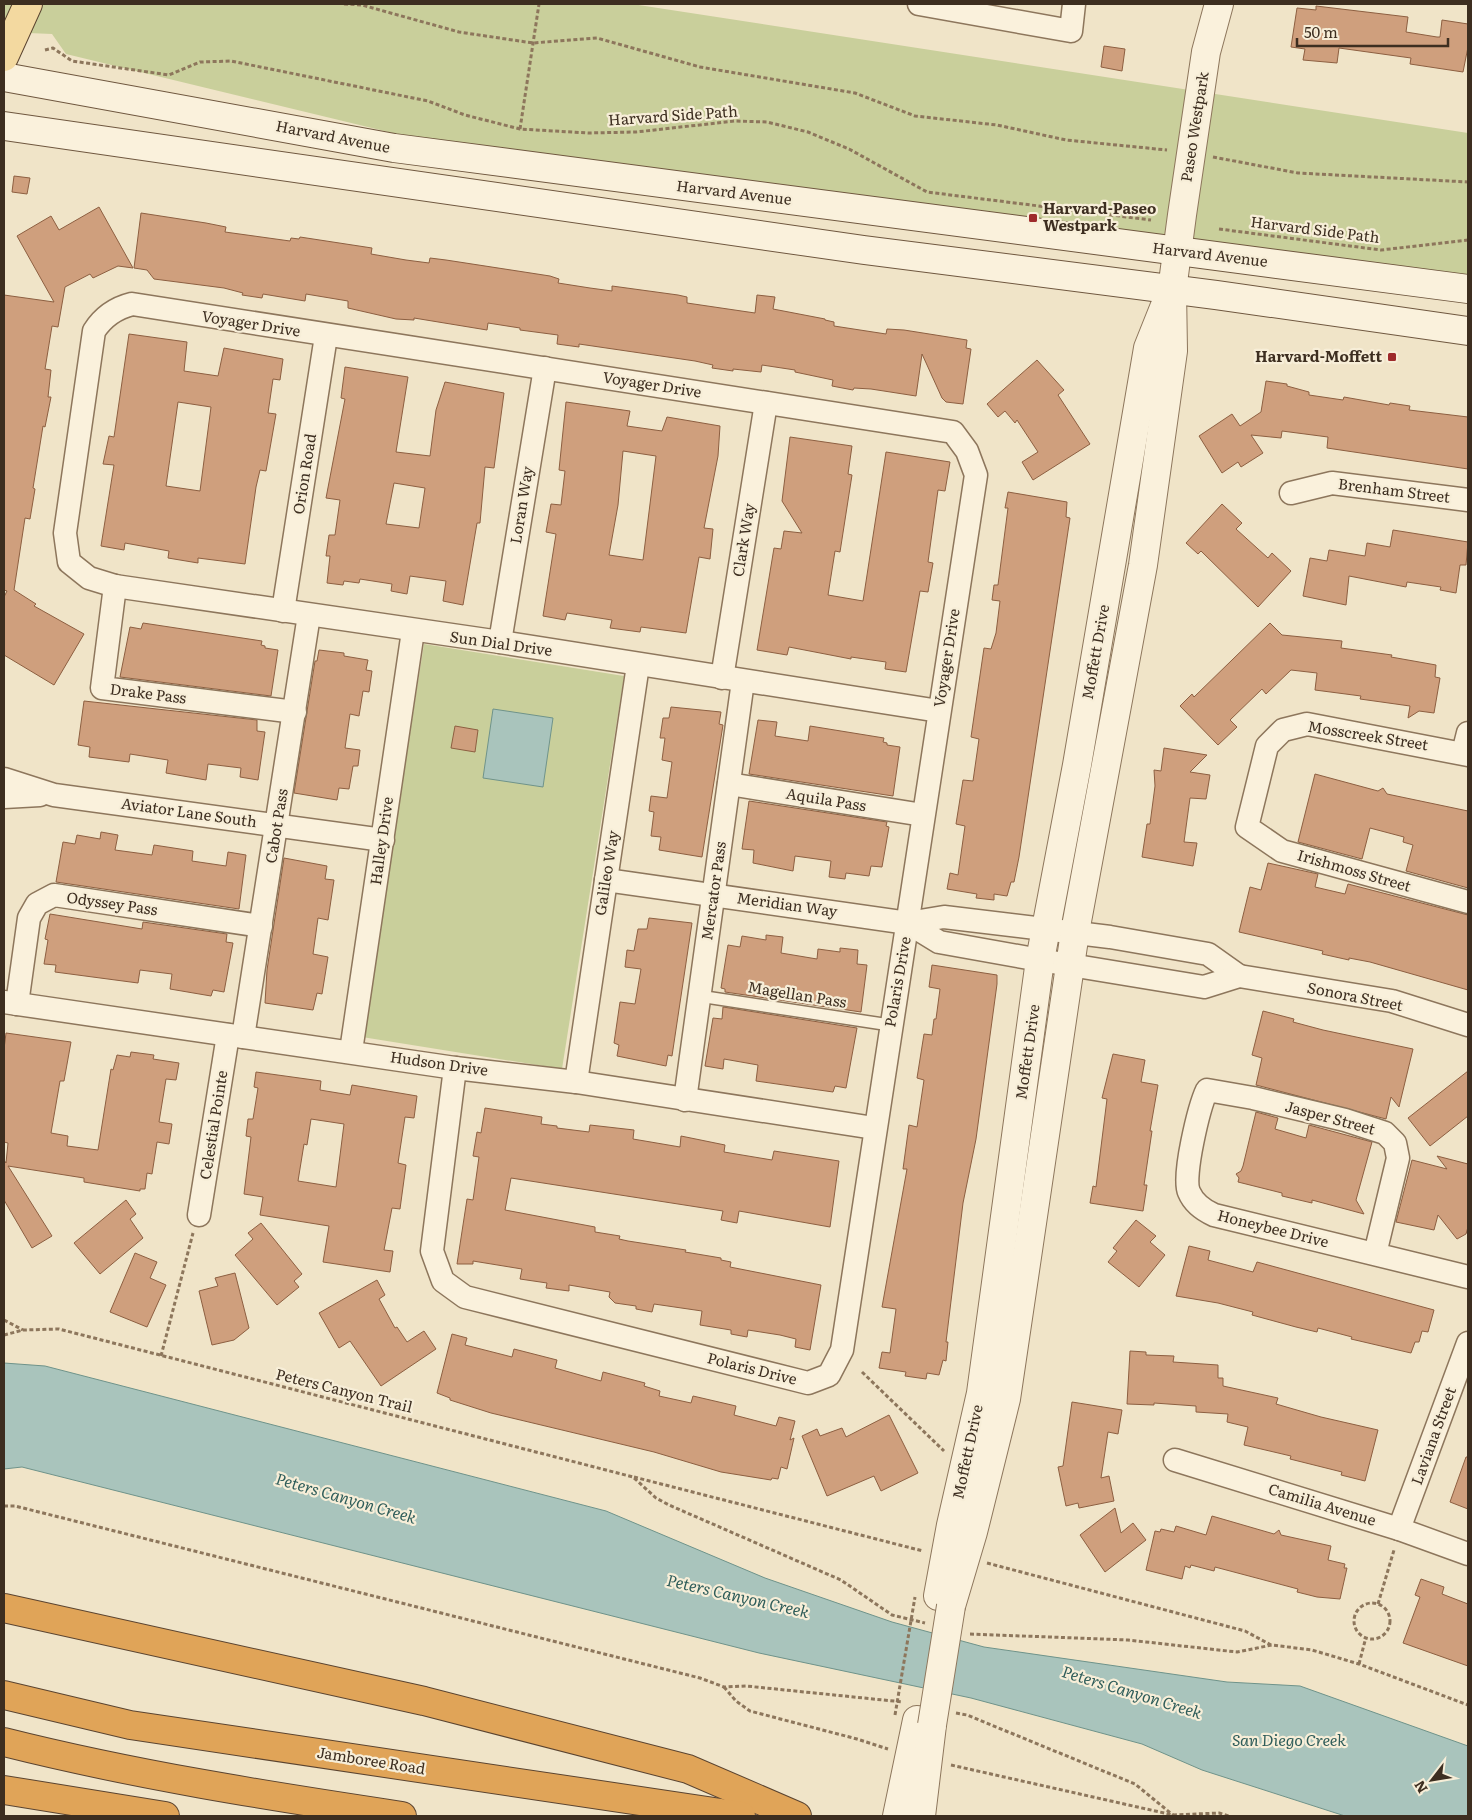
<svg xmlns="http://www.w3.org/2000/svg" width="1472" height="1820" viewBox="0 0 1472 1820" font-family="Literata,serif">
<rect width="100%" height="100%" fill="#f0e4c8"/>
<g fill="#c9cf9b">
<polygon points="4,4 632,4 1468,133 1468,285 405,136 66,54 52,34 4,32"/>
<polygon points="424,644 624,676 562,1069 362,1037"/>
</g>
<g fill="#a9c4bc" stroke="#6f938a">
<polygon points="493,709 553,718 543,787 483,778"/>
<polygon points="4,1363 45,1366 606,1511 765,1578 892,1622 984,1647 1227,1682 1300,1686 1468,1746 1468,1816 1345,1816 1202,1770 1142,1744 971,1698 759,1653 22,1467 4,1469"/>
</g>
<g fill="#cf9f7d" stroke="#8d5f41" fill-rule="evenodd">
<polygon points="1316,6 1408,17 1406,32 1437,37 1440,37 1442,20 1468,24 1468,47 1463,72 1410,64 1411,58 1339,48 1337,63 1303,60 1305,49 1291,47 1297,8 1316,10"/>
<polygon points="1104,46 1125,49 1122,71 1101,67"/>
<polygon points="14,176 30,178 27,194 12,192"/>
<polygon points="99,207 133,268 118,266 93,278 90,274 65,287 58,327 52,326 45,369 51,370 48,397 51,397 45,427 43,426 33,488 35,489 30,519 25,518 14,590 36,604 34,606 84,634 54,685 4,655 4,597 7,591 4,590 4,295 54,302 17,236 51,216 59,230"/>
<polygon points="141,213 206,223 226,227 225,232 290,241 291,238 299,239 300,237 372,248 371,254 406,260 429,263 430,258 446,260 550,276 559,279 558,283 590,288 612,291 612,286 678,295 687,297 687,303 755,313 757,295 775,297 773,309 825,319 825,320 834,322 834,326 886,334 887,329 904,330 967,340 966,348 971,349 963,404 946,402 942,398 922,354 916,396 871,389 854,388 853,390 832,386 833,380 795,372 795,370 762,365 761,372 733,369 733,371 712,368 713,365 695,361 579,344 579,347 557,344 558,335 520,330 520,328 488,323 487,330 414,318 414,320 396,319 348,308 348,301 306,294 305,301 263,294 262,298 242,295 243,293 224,288 154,279 147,270 134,268"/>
<path d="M129,334L187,342L184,371L218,376L224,348L283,359L280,380L273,379L268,413L276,414L266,471L260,470L256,487L245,564L198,558V563L168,558L169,551L125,543L124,550L101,546L114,465L103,464L109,436L114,437ZM178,402L211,407L200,491L166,486Z"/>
<polygon points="1037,360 1064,390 1058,395 1090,444 1033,480 1022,462 1038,452 1017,420 1015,423 1005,411 998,417 987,404"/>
<path d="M345,367L408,377L396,452L430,456L436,410L445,382L504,393L494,468L485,467L480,523H477L463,605L443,601L446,581L410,576L407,594L391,591L392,584L360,579L359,583L344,581L343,585L327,583L330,556H326L329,535H335L340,500L326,498L345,399L341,398ZM394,483L425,488L419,528L386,524Z"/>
<polygon points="1266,381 1287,384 1287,386 1309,392 1309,395 1343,400 1344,397 1389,405 1390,403 1410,406 1409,410 1468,417 1468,469 1327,448 1328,437 1282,431 1281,438 1251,435 1263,453 1241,467 1238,462 1222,473 1199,436 1232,414 1240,426 1261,412"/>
<path d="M566,402L630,411L627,426L662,431L667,417L720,426L718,456L704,528L713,529L710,559L699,557L686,633L641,627L640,632L610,628L612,620L567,613L565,620L543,616L556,534L546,532L551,504L561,505L565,471L559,470ZM623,451L656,456L643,560L609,555L618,505Z"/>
<polygon points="790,437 852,446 848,474 852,475 840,552 835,551 828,595 863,601 886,452 950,462 945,491 938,490 928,562 933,563 928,592 920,591 906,672 885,669 886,662 851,657 851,659 789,647 787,655 757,650 774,548 781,549 784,531 802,533 782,501"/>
<polygon points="1008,492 1067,502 1066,517 1070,518 1019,857 1014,882 1011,882 1007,896 994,894 994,900 976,898 977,894 947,889 950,873 958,875 965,826 956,824 963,780 973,781 979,739 971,737 984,648 991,649 996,633 1000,601 992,600 994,585 998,585 1008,508 1005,508"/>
<polygon points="1222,504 1242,523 1236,529 1268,558 1272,553 1291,571 1258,607 1201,551 1198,554 1186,543"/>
<polygon points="1393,530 1468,542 1466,565 1460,565 1456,593 1440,590 1441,587 1407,582 1406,587 1349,576 1346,605 1303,596 1310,558 1327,561 1329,550 1365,556 1367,543 1390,547"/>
<polygon points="143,623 262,641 261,645 265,646 265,648 278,650 271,696 120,677 130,627 141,629"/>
<polygon points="1270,623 1282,635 1342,641 1341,648 1392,655 1391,657 1436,665 1435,677 1440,678 1434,713 1419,711 1408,718 1410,706 1360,699 1361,696 1315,690 1317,673 1291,670 1266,694 1262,689 1230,720 1237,727 1218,745 1180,706 1192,694 1194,697"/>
<polygon points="319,650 344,653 344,656 368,660 366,670 372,671 369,692 363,691 359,716 350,714 345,748 360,750 358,766 353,766 349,789 339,788 337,800 294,793 315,661 317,661"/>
<polygon points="84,701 257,720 257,731 265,732 258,780 240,777 241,768 208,764 206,780 166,773 168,760 130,754 129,762 89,757 90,747 78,745"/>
<polygon points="671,707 721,712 719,724 723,725 702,857 659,850 661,837 651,836 654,812 649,811 651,796 667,798 672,762 662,760 665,738 660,738 663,718 669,718"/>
<polygon points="758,720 777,722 775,736 808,741 810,726 884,738 883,742 887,743 887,745 900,747 893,796 749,774"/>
<polygon points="455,726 478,730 475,752 451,748"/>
<polygon points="1164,748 1207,755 1190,772 1210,775 1206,799 1190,798 1184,842 1197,843 1193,866 1142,857 1147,824 1150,824 1155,786 1154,770 1161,771"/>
<polygon points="1315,774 1378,791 1383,788 1387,794 1468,811 1468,888 1406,871 1413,845 1403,842 1404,837 1370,828 1362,859 1298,842"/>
<polygon points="749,801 887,822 886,826 889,827 882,867 871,866 869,876 846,873 845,879 829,877 831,861 795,856 793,871 753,863 754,850 742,849"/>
<polygon points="101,832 118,835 115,850 152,855 154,845 193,851 192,861 226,866 228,852 246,855 239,909 56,882 63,842 75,844 77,835 100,839"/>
<polygon points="284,858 327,866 325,879 334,880 328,920 318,918 313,954 328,957 322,994 317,993 313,1010 265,1003 267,970"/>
<polygon points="1268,863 1318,874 1315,887 1345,894 1348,884 1468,915 1468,990 1370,962 1349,958 1349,960 1322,954 1323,951 1239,932 1250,887 1261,890"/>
<polygon points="50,914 142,929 143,922 227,934 226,942 233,943 224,992 213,990 211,996 170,989 172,974 140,970 138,983 55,972 56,965 44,964 48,940 45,939"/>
<polygon points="649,918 692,923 672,1056 668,1055 666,1066 617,1056 619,1045 614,1043 620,1002 635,1004 641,969 625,967 627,950 634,951 638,929 647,929"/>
<polygon points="766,935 783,937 781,953 817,959 818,949 840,952 840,948 858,950 857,964 867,965 861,1012 725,992 725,989 721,988 728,945 740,947 742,936 766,940"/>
<polygon points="932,965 997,975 997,984 976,1139 963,1203 946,1342 948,1342 946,1361 943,1360 939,1375 927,1373 926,1379 905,1376 906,1372 879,1368 882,1352 890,1353 896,1309 882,1307 907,1169 903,1169 909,1125 917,1127 924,1080 917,1078 924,1034 932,1035 934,1019 936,1019 940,989 929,987"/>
<polygon points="723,1007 857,1028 846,1088 835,1086 833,1092 756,1081 758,1065 724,1059 723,1069 705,1066 713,1018 722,1019"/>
<polygon points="1263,1011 1294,1019 1293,1022 1323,1030 1413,1049 1399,1107 1391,1097 1386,1119 1256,1085 1262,1058 1252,1055"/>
<polygon points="6,1033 71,1042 64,1081 60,1081 51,1133 68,1136 67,1146 98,1150 111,1069 113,1070 117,1055 130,1057 131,1052 154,1055 153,1059 179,1063 176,1080 166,1079 159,1122 172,1124 169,1144 157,1142 152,1174 147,1173 145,1189 140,1189 140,1191 84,1182 84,1178 8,1166 52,1236 32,1248 4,1200 4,1160 6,1163 8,1143 4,1142 4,1049"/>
<polygon points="1113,1054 1145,1060 1141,1082 1158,1085 1150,1131 1152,1131 1144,1185 1147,1185 1143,1211 1090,1203 1093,1186 1096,1187 1107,1099 1102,1098"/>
<polygon points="1468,1071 1468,1116 1430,1146 1408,1118"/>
<path d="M256,1072L321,1081L320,1090L350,1095L352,1085L417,1096L414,1118L405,1117L398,1163L406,1165L400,1209L392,1208L384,1250L393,1251L390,1272L323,1262L329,1226L260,1215L263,1197L244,1194L251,1137L246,1136L248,1119H253L258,1088L254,1087ZM311,1119L344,1124L336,1187L298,1181L304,1144L307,1145Z"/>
<polygon points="485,1108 542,1117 541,1124 557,1126 557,1128 589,1132 590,1125 634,1130 633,1139 680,1147 681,1136 725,1145 724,1152 772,1160 774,1151 839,1161 830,1227 739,1211 737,1223 721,1220 723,1211 511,1178 505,1210 595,1227 595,1232 620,1236 619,1239 628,1241 686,1250 685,1252 721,1258 721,1260 731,1262 730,1267 821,1285 810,1350 795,1347 796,1339 780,1335 748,1330 747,1337 731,1334 731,1330 700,1325 702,1311 654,1304 652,1312 636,1309 636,1306 615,1303 609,1297 610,1292 569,1285 569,1291 546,1288 547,1283 520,1279 522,1269 473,1261 473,1264 457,1264 467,1199 473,1200 479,1157 473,1156 477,1132 481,1133"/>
<polygon points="1256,1112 1278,1118 1275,1129 1306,1138 1309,1125 1372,1142 1356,1200 1364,1214 1312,1200 1312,1203 1282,1196 1282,1193 1238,1182 1239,1178 1236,1174 1241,1171 1243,1166"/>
<polygon points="1437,1156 1468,1164 1468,1227 1466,1234 1457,1239 1438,1215 1434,1230 1396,1222 1412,1160 1447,1169"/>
<polygon points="126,1200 136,1214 130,1219 143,1238 100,1274 74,1243"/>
<polygon points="1136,1220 1156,1236 1150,1242 1165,1255 1139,1287 1108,1262 1117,1251 1113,1248"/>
<polygon points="261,1223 302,1274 294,1281 299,1287 277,1305 235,1255 253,1239 248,1233"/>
<polygon points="1189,1246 1210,1251 1208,1260 1253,1272 1257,1262 1434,1310 1428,1332 1422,1331 1419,1342 1415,1342 1411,1353 1351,1339 1352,1337 1318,1328 1317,1332 1296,1327 1252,1315 1253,1312 1218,1303 1176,1296"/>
<polygon points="135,1253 157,1262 150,1278 166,1285 147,1327 110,1312"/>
<polygon points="235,1273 249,1328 234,1340 212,1345 199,1291 218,1286 215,1278"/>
<polygon points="377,1280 385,1295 379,1299 395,1328 397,1327 407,1342 424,1331 436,1349 381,1386 350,1341 339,1348 319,1313"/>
<polygon points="452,1334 467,1338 465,1345 512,1357 514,1349 557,1360 555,1368 601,1381 603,1372 645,1383 644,1386 660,1391 659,1396 691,1403 693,1396 736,1406 734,1415 776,1426 779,1417 795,1421 790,1440 794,1438 787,1469 781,1467 778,1479 772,1478 771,1480 721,1472 654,1452 491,1413 450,1400 450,1398 437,1393"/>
<polygon points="1130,1351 1146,1352 1146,1355 1174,1356 1173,1362 1218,1365 1218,1378 1223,1378 1223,1386 1278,1398 1276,1404 1321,1417 1378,1430 1365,1481 1341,1475 1342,1472 1290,1459 1291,1456 1244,1445 1248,1427 1227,1422 1228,1414 1196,1412 1196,1406 1154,1403 1154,1405 1127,1404"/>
<polygon points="1072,1402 1122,1410 1118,1434 1108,1432 1101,1478 1109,1476 1114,1501 1079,1508 1078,1503 1066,1506 1058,1467 1063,1466"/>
<polygon points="889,1415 918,1473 881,1491 874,1476 827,1496 802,1436 817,1429 820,1436 842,1428 846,1437"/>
<polygon points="1466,1457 1468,1457 1468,1509 1450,1502"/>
<polygon points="1115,1508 1121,1533 1133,1523 1146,1540 1105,1572 1080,1535"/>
<polygon points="1212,1516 1274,1534 1279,1530 1281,1535 1331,1546 1328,1560 1345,1564 1344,1568 1347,1568 1340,1599 1317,1597 1297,1592 1298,1589 1215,1567 1214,1571 1191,1565 1190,1568 1185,1566 1182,1579 1146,1570 1155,1531 1160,1532 1161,1529 1174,1532 1176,1526 1206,1535"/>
<polygon points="1421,1579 1444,1587 1442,1594 1468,1604 1468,1666 1403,1643 1420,1597 1415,1595"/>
</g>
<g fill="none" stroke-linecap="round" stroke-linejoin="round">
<g stroke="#8d765c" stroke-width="14">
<polyline id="service" points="699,996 890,1025"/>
</g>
<g stroke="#8d765c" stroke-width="25">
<g id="minor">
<polyline points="919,4 1071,31 1074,4"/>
<polyline points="1291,493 1332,483 1468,500"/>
<polyline points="115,586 102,688 295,712"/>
<polyline points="283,611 326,336"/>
<polyline points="500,642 545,368"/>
<polyline points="722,678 766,403"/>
<polyline points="1463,753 1468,733"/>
<polyline points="1468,755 1307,724 1283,730 1267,746 1247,827 1282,851 1468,902"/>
<polyline points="4,779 54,795 383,840"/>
<polyline points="729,784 923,815"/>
<polyline points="4,797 40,795"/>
<polyline points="606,880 908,923 944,917 1110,937 1208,954 1239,976"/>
<polyline points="908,923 939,942 1040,960 1204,987 1239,976 1392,1001 1468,1025"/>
<polyline points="4,1002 455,1068 576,1082 874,1128"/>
<polyline points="17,1004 29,918 37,904 54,895 261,926"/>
<polyline points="243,1037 309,615"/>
<polyline points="351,1051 413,631"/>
<path d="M455,1068L432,1251L443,1281L465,1297L808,1383L829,1375L842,1350L976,475L967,451L953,432L132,304C116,308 103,317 94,331L65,533L69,562L89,578L115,586L500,642L939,711"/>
<polyline points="576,1082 638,665"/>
<polyline points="685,1100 743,681"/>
<polyline points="199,1215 228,1035"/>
<path d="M1375,1254L1398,1158L1395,1143L1385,1133L1345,1120L1253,1098L1207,1090C1199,1107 1182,1177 1189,1192C1194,1204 1203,1210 1214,1215L1468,1277"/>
<polyline points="1175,1460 1399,1529 1468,1554"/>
<polyline points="1399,1529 1468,1343"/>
</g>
</g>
<g stroke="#8d765c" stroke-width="30">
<g id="tertiary">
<polyline points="938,1596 951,1525 981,1393 1040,960 1077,765 1148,348 1168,298"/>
<polyline points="951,1606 973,1532 1006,1399 1075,932 1143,565 1173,351 1172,290 1182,215 1206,52 1219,4"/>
<polyline points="897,1816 917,1720"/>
<polyline points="921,1816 932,1725"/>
</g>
</g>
<g stroke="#6f573f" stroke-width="30">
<g id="secondary">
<polyline points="4,77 394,148 1468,289"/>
<polyline points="4,126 864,250 1216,295 1468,331"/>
</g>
</g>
<g stroke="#5b4430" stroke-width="30">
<polyline id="primary" points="4,57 28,4"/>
</g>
<g stroke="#5b4430" stroke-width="30">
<g id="motorway">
<polyline points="4,1608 424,1701 688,1769 797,1816"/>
<polyline points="4,1695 130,1725 741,1816"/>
<path d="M4,1742C135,1775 269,1796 402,1816"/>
<polyline points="4,1790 165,1816"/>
</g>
</g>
<g stroke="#8d765c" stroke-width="3" stroke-dasharray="4 2.5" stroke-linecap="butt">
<polyline points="344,4 362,5 459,32 533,43 597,38 700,67 855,93 915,116 997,125 1066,140 1167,150"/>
<polyline points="45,50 53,48 72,61 169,75 200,62 231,61 428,101 465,115 520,129 588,133 636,132 735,121 767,122 808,132 849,149 927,192 1151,220"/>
<polyline points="520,129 539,4"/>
<polyline points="1213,157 1298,173 1468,182"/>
<polyline points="1219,229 1381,250 1468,240"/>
<polyline points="4,1320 23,1330"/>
<polyline points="4,1335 23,1330 59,1329 633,1477 656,1498 669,1505 841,1580 892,1615 925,1623"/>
<polyline points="161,1356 193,1233"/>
<polyline points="862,1372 944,1451"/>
<polyline points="634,1477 923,1551"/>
<polyline points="4,1506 15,1506 700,1678 724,1687 746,1686 903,1702"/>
<polyline points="987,1563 1245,1631 1271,1645"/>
<circle cx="1372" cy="1621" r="18"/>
<polyline points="1378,1604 1394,1550"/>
<polyline points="970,1634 1128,1640 1237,1652 1272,1645 1312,1650 1359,1664 1468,1705"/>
<polyline points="1359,1664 1366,1637"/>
<polyline points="724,1687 736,1701 750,1711 857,1739 888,1749"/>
<polyline points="956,1713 967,1715 1135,1784 1173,1815"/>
<polyline points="951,1765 1173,1815 1219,1813 1229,1816"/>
</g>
<use href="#service" stroke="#faf1dc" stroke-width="11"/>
<use href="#minor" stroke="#faf1dc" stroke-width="22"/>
<use href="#tertiary" stroke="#faf1dc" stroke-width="28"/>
<use href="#secondary" stroke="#faf1dc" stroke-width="28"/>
<use href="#primary" stroke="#f3d9a0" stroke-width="28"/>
<use href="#motorway" stroke="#e0a458" stroke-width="28"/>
<g stroke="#8d765c" stroke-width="30" stroke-linecap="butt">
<polyline id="tertiary-bridge" points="932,1725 951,1606"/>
</g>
<polyline stroke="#8d765c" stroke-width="3" stroke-dasharray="4 2.5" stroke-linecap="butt" points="895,1715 915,1597"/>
<use href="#tertiary-bridge" stroke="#faf1dc" stroke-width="28"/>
</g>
<g fill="#9e2a2b" stroke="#f7eed8" stroke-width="2">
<rect x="1028" y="213" width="10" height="10" rx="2.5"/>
<rect x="1387" y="352" width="10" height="10" rx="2.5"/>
</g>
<g text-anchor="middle" stroke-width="4.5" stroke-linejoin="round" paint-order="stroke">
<g font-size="15" fill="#3d2e20" stroke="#f7eed8">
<text transform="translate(673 116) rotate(-4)" y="5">Harvard Side Path</text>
<text transform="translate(1195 127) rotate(-81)" y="5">Paseo Westpark</text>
<text transform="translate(333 137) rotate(11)" y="5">Harvard Avenue</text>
<text transform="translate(734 193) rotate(7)" y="5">Harvard Avenue</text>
<text transform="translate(1315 230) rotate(7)" y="5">Harvard Side Path</text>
<text transform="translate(1210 255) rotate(7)" y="5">Harvard Avenue</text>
<text transform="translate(251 324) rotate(9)" y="5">Voyager Drive</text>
<text transform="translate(652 385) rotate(9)" y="5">Voyager Drive</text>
<text transform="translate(305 474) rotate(-81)" y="5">Orion Road</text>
<text transform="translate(1394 491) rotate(7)" y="5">Brenham Street</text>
<text transform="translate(522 505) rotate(-81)" y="5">Loran Way</text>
<text transform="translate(744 540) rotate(-81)" y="5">Clark Way</text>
<text transform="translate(501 644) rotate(8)" y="5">Sun Dial Drive</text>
<text transform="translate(1096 652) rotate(-80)" y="5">Moffett Drive</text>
<text transform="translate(947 658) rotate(-81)" y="5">Voyager Drive</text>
<text transform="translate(148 694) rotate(7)" y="5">Drake Pass</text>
<text transform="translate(1368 736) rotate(9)" y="5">Mosscreek Street</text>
<text transform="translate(826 800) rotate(9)" y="5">Aquila Pass</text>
<text transform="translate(189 813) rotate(8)" y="5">Aviator Lane South</text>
<text transform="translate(277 826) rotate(-81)" y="5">Cabot Pass</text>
<text transform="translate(382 841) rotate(-82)" y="5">Halley Drive</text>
<text transform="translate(1354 871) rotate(16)" y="5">Irishmoss Street</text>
<text transform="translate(607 873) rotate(-81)" y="5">Galileo Way</text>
<text transform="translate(714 891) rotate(-82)" y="5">Mercator Pass</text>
<text transform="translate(112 904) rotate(8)" y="5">Odyssey Pass</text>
<text transform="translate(787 905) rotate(8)" y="5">Meridian Way</text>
<text transform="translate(898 982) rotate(-80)" y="5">Polaris Drive</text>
<text transform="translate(797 995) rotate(9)" y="5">Magellan Pass</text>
<text transform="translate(1355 997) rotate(11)" y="5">Sonora Street</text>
<text transform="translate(1028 1052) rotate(-82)" y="5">Moffett Drive</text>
<text transform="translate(439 1064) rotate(8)" y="5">Hudson Drive</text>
<text transform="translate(1330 1118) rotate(15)" y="5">Jasper Street</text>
<text transform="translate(214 1125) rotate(-81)" y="5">Celestial Pointe</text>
<text transform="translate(1273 1229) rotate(14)" y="5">Honeybee Drive</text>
<text transform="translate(752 1369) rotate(14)" y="5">Polaris Drive</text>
<text transform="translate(344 1391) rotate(14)" y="5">Peters Canyon Trail</text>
<text transform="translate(1434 1436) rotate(-70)" y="5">Laviana Street</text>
<text transform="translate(968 1452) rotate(-78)" y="5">Moffett Drive</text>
<text transform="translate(1322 1505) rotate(17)" y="5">Camilia Avenue</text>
<text transform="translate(371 1761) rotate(9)" y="5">Jamboree Road</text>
</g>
<g font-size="15" font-weight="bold" fill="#3d2e20" stroke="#f7eed8" text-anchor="start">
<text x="1043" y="214">Harvard-Paseo<tspan x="1043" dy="17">Westpark</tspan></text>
<text x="1382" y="362" text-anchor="end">Harvard-Moffett</text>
</g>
<g font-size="16" font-style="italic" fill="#2f5d5a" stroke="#f7eed8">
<text transform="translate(346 1498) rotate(16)" y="6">Peters Canyon Creek</text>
<text transform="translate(738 1596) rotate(13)" y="6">Peters Canyon Creek</text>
<text transform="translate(1132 1692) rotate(17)" y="6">Peters Canyon Creek</text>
<text x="1289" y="1746">San Diego Creek</text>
</g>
</g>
<rect width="1472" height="1820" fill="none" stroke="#3d2e20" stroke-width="10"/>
<g transform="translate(1432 1780) rotate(239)" stroke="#f7eed8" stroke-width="4" paint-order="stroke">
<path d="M0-4L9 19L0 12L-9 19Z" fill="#3d2e20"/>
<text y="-8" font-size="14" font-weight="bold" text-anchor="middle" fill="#3d2e20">N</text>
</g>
<path d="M1297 38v8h151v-8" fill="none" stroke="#3d2e20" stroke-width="2.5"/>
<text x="1304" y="38" font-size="15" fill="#3d2e20" stroke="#f7eed8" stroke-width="4" paint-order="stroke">50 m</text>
</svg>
